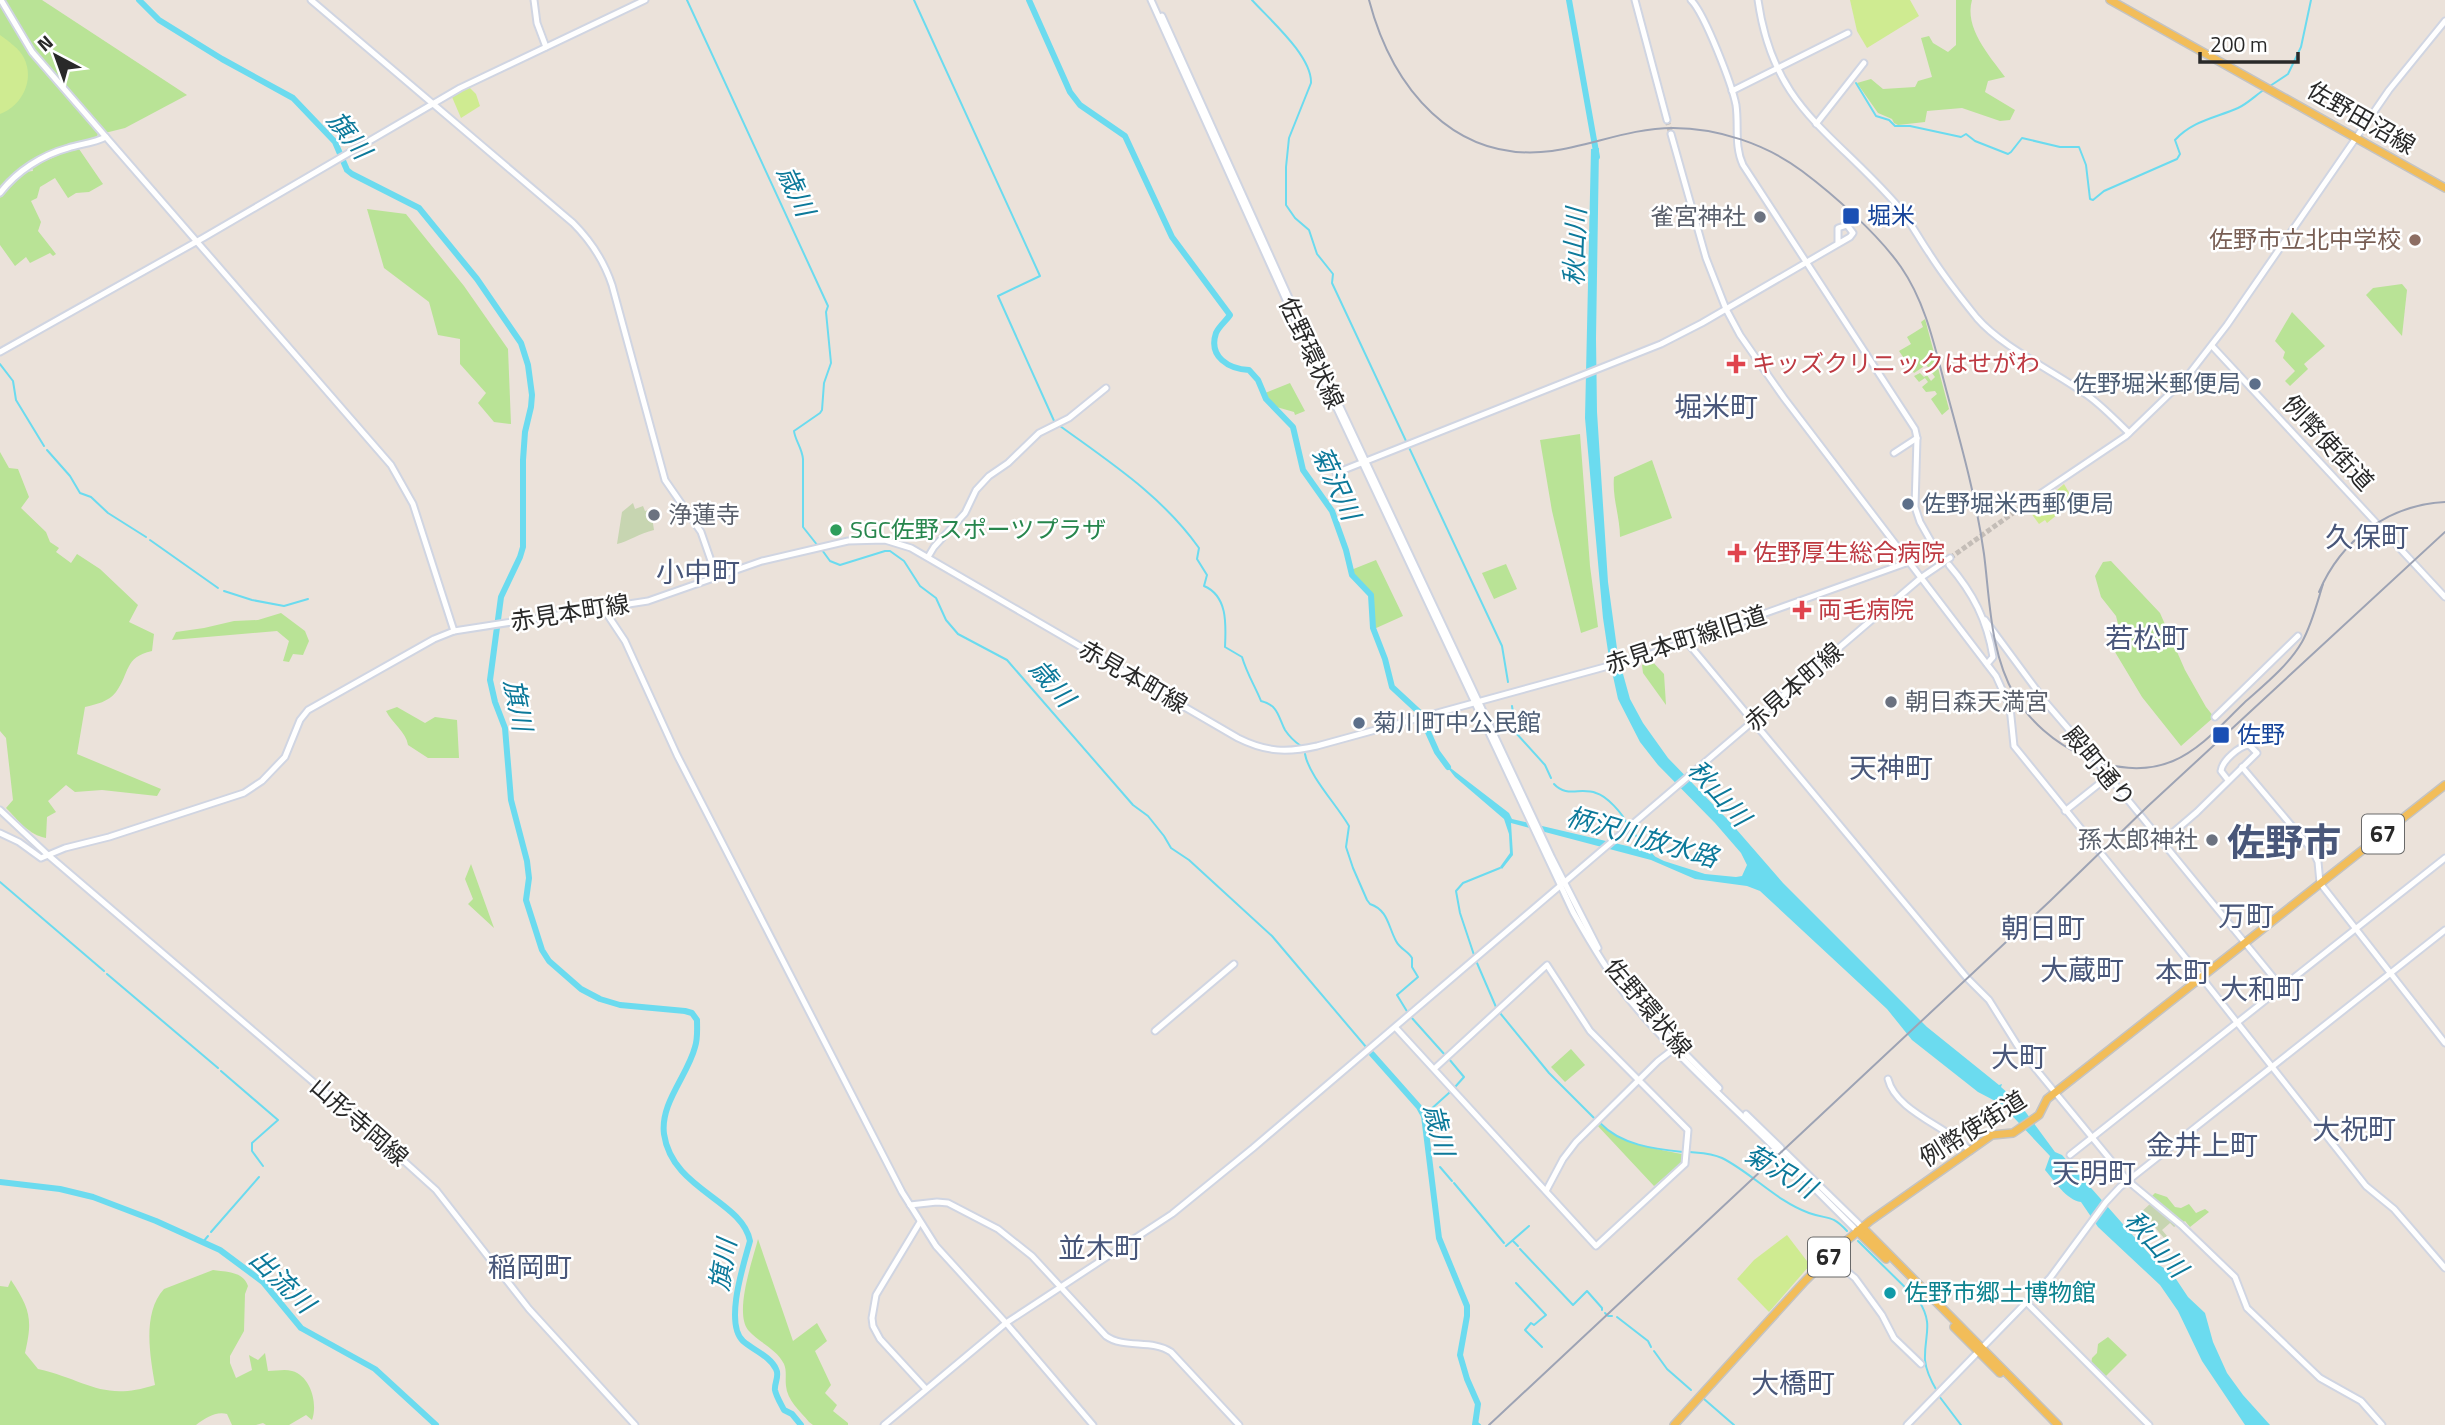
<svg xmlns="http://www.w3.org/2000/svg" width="2445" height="1425" viewBox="0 0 2445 1425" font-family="'Titillium Web','Noto Sans JP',sans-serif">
<rect width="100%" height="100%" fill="#ebe2da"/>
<g fill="#b9e396">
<polygon points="2,0 42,0 187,95 125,128 105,133 37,55"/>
<path d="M1956,0H1972C1964,28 1989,55 2005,77L1988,81L1985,92L2015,110L2010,120L2000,121L1962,108L1927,111L1925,122L1898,125L1894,123L1892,119L1878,113L1857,83L1871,79L1883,89L1915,87L1918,81L1932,77L1921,38L1929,36L1933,43L1948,52L1956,45Z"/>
<path d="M0,6L27,50L98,133L97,137C58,146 27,158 0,188Z"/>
<path d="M79,149L103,184L89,192L76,193L68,198L55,178L40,187L37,198L31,201L41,222L38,231L56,254L53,256L50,253L30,263L26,257L15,266L0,245V198C8,187 21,171 33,171L32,167L61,154Z"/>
<polygon points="367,209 406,214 464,286 508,349 511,424 494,422 478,403 486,393 460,364 460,339 438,335 429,302 384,268"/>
<polygon points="2402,284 2407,290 2402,336 2366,295 2373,288"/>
<polygon points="2292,312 2325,346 2304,364 2308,369 2290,386 2285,381 2295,371 2283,358 2285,352 2275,341"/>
<polygon points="1925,319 1949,409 1942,415 1931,399 1937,394 1935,391 1926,392 1922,387 1928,382 1925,378 1919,382 1914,376 1920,373 1924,377 1927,375 1931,381 1935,377 1932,373 1928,375 1925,371 1929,368 1926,365 1914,373 1899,351 1911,344 1907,337 1923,327 1921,322"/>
<polygon points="1290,383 1305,411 1295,415 1294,412 1273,406 1265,393"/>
<polygon points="1580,434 1590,566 1598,627 1581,633 1552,511 1540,440"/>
<path d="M0,452L9,468L18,469L29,497L21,508L46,532L50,542L59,548L56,552L71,563L77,554L100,569L138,605L129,622L154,634L152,651C124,657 130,673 116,692C108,702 97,704 85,707L77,754L161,789L157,796L102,790L75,792L66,785L48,801L56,812L47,817L46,838C29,835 18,820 6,808L13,800L6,738L0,731Z"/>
<path d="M1652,460L1672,518L1620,537C1620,517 1612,497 1614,477Z"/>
<polygon points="1376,560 1403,616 1374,629 1371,592 1354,576 1351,570"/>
<polygon points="2111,561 2160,613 2185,670 2206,707 2214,717 2181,746 2142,697 2112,647 2118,624 2116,616 2101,597 2095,576 2103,562"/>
<polygon points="1506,564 1517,589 1494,599 1482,573"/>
<polygon points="281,613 305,631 309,641 303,655 293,654 289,662 283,661 289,641 277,631 172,640 176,632 204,628 234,621 258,620"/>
<polygon points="1649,658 1664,674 1666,705 1643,673 1642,665 1646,663 1645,659"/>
<path d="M397,707L425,723L435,717L457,720L459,758H428L408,745C406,732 393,724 386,711Z"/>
<polygon points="471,864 494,928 468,904 473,899 465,879"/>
<polygon points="1571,1049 1585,1065 1565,1082 1551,1067"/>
<path d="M1598,1123C1623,1144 1651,1148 1682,1154V1162L1654,1186L1596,1124Z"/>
<polygon points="2155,1193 2167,1197 2175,1207 2181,1208 2189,1204 2196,1213 2205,1209 2209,1212 2190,1227 2185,1221 2182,1223 2151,1197"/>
<path d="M758,1239L793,1341L817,1323L827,1341L815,1351L831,1385L825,1393L837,1405L833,1411L848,1423V1425H813L809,1422C800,1411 787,1400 786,1386C785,1378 787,1371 784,1364C776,1348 759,1343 748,1330C734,1312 753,1259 758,1239Z"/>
<path d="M213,1270C226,1272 243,1271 248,1286L245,1294L244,1331L230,1356V1363L236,1378L252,1370L249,1355L258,1360L265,1353L268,1371C276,1371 285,1369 292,1371C311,1376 318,1404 312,1420L306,1415L289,1425H266L263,1423L256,1425H232L227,1414C216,1411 205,1418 196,1425H0V1286L8,1287L11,1280C30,1309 33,1319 25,1353L38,1369C87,1380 102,1402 155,1385C150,1356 142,1313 164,1289Z"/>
<polygon points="2108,1337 2127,1355 2105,1377 2091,1364 2092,1358 2097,1353 2098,1344"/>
</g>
<g fill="#c7d5b1">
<path d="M633,503L635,509L643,506L645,511L656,508L658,516L652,517L654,530C640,533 627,542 617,544L622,512Z"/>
<polygon points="2151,1203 2177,1225 2174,1227 2170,1223 2162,1230 2167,1236 2164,1238 2153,1225 2149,1227 2138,1215"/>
</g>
<g fill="#cfeb91">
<polygon points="1850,0 1910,0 1919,16 1867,48 1857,31"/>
<path d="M0,35C8,41 20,49 24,58C35,80 22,106 0,114Z"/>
<polygon points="469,87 476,94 480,106 461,118 452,97"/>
<polygon points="2064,484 2074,501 2047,523 2045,520 2039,524 2031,513"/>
<polygon points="1787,1235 1810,1265 1769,1312 1737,1279 1754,1260"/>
</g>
<path fill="#6bdbef" d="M1599,148L1596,339L1597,412L1608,582L1618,656L1630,699L1643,723L1668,758L1730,822L1783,883L1927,1027L1999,1085L2002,1084L2001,1087L2019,1103L2055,1152L2062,1155L2159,1265L2172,1273L2188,1297L2205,1313L2213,1342L2227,1373L2243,1395L2270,1425H2245L2202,1361L2178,1311L2160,1285L2098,1227L2081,1202C2066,1200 2054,1180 2045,1170L2050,1156L2001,1104L1978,1092L1912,1040L1887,1009L1760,891L1747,886L1695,879L1651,860L1511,823L1513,855L1502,869L1500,867L1510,853L1509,834L1504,819L1455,777L1444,763L1509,813L1512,819L1640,849L1664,861L1705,874L1736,877L1742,876L1747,865L1741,853L1715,823L1658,765L1640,742L1618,699L1609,658L1603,618L1585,418L1591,149Z"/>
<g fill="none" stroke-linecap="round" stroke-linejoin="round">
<g stroke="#6bdbef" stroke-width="2">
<path d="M687,0L828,306L826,312L831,363L824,383L822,410L820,413L794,431C795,440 802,448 803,459V527L818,546"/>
<polyline points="914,0 1040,276 998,296 1055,423"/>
<path d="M1252,0C1270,20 1312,56 1311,83L1289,138L1286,167V205L1295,218L1309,230L1317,254L1333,274L1332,283L1502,646L1508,682"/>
<path d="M1856,83L1876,116L1889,120L1895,126H1910L1961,137L1966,134L1975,141L2008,154L2011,152L2022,138L2060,147H2079L2086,165L2090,199L2093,200L2104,191L2177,159L2180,154L2175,140C2192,121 2215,118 2238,108C2247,104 2256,95 2265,89"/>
<polyline points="2270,86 2288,74 2301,47 2311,0"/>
<polyline points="0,364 13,381 16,400 44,446"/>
<path d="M1060,426C1111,463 1162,496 1199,548L1197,559L1207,575L1204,586C1228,596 1226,625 1225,647L1242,657C1247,674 1255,686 1261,701C1278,705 1278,716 1285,730C1289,736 1295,742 1301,746"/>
<polyline points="47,450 70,476 80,493 91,497 108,513 146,537"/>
<polyline points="150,540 218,588"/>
<polyline points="822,550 830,561 840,565 885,551 890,551 904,561 920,586 936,598 946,620 958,634 1007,660 1133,805 1148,816 1164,836 1171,848 1189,860 1272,936 1372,1054"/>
<polyline points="224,591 252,600 284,606 308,599"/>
<polyline points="1512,706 1516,733 1545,765 1551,778"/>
<path d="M1305,754C1309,776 1337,805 1349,826L1346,847L1353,868L1367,900L1370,904C1388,910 1388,926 1396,941C1400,949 1408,951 1412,958V967L1418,977L1397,995L1408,1013"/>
<path d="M1554,784C1567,798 1580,787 1596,793C1607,796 1623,814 1627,824"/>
<polyline points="1632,831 1654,857"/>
<polyline points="0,882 104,971"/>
<polyline points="1474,955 1460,913 1456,891 1463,883 1500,868"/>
<polyline points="1477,963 1496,1007"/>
<polyline points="107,974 218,1068"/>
<polyline points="1500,1013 1549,1073 1595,1119"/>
<polyline points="1411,1017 1445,1055"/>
<polyline points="1449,1059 1464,1077 1455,1087"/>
<polyline points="221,1071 278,1120 252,1143 252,1151 263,1166"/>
<polyline points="1429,1111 1450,1092"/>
<path d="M1600,1123C1621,1145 1654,1149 1683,1152"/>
<path d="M1690,1152C1701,1153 1711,1153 1722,1158C1752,1173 1776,1201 1809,1213C1829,1220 1831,1214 1847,1231"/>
<polyline points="1440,1167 1452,1181"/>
<polyline points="1454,1183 1504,1243"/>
<polyline points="211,1232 259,1177"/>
<polyline points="1513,1241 1518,1246"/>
<path d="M1858,1241L1919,1301C1934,1325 1924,1335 1925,1360C1926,1371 1931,1381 1937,1391"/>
<polyline points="203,1242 208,1236"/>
<polyline points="1506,1246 1529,1226"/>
<polyline points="1520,1249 1573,1305 1587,1291 1602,1308 1602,1310"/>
<polyline points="1516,1283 1546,1315 1534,1325 1531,1323 1525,1330 1542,1347"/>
<polyline points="1605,1313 1606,1314"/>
<polyline points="1608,1316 1612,1316"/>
<polyline points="1617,1317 1648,1341 1651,1347"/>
<polyline points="1654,1351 1667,1369 1691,1390"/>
<polyline points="1939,1396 1961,1425"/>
<polyline points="1704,1399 1734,1425"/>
<polyline points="1475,1421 1480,1425"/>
</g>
<g stroke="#6bdbef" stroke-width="6">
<path d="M139,0L159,20L222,59L293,98L335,142L347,170L352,174L419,208L477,279L521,343L528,365L532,395L531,407L525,432L523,460V547L520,557L501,597L490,680L495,702L505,728L511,800L527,861L529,878L526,900L542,950L549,961L581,989L600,999L620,1005L685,1011L692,1013L697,1020C697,1029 698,1038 695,1047C688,1075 660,1103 664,1134C672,1190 742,1200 750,1241C744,1263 724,1323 743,1341C753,1350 770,1356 776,1369C780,1376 774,1383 775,1390C776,1396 781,1404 784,1410L792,1414L801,1425"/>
<path d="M1029,0L1070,92L1080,105L1125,136L1172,237L1230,315C1226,321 1219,326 1216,333C1208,357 1229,369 1249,370L1258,380L1266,399L1293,427L1303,470L1332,511L1346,550L1352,575L1371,595L1373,628L1385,659L1392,687L1419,712L1437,752L1448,767"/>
<polyline points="1569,0 1597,157"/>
<polyline points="1372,1054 1419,1107 1424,1116 1439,1238 1467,1306 1467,1316 1460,1355 1467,1379 1478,1404 1475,1425"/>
<polyline points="0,1182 60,1189 93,1197 156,1221 220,1250 263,1282 301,1328 375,1369 436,1425"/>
</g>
<g stroke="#c4bdb7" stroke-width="5" stroke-dasharray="5 2.5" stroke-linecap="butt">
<polyline points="1667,120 1671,134"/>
<polyline points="1950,558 2037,496"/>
</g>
<g stroke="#d0d5e2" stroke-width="9">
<g id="secondary">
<polyline points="1,0 32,52 391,465 413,504 454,631"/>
<path d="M311,0L573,223C591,241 604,261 612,285L665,480L701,532L717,578"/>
<polyline points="534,0 537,23 546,47"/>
<path d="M1151,0L1287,302L1573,912C1590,942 1607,971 1628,998C1673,1053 1727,1101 1778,1151"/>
<polyline points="1635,0 1667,120"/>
<path d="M1758,0C1773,107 1831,130 1896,204C1909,219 1918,237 1929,253C1943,275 1960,297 1977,318C2002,347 2052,370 2084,393C2101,404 2115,420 2129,433"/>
<polyline points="1162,16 1290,300 1552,858 1598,948"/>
<polyline points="1732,91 1848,33"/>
<polyline points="1816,124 1864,63"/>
<polyline points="1671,134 1706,258 1726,309 1740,335 1784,398 1996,676 2010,707 2014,746 2202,978 2366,1186 2394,1209 2445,1268"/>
<path d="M0,193C17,171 42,155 68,148C81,144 94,143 106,137"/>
<polyline points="2212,346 2445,597"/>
<polyline points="0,352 203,238 460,88 645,0"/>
<polyline points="1894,453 1917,438"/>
<polyline points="1336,473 1661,344 1702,323 1850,237 1853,233 1847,225 1838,228 1838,244"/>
<polyline points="2037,496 2126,436 2186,378 2227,325 2389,90 2445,21"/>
<polyline points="928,557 934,547 965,513 976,490 989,476 1008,463 1039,433 1069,418 1106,388"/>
<path d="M1949,565C1973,593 1987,620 1993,657L1987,664"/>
<polyline points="603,608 625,641 677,755 902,1192 936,1246 1006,1323 1093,1425"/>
<polyline points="1985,620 2047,704 2096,761 2282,988"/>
<polyline points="1687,642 1967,978 1989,1000 2021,1051 2128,1181 2181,1225 2235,1277 2247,1308 2320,1378 2361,1401 2382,1425"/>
<polyline points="2215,717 2298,636"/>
<polyline points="2242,767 2313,851 2318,862 2320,883 2445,1043"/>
<polyline points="0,810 48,855 374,1134 436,1190 529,1309 635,1425"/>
<polyline points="2065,811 2109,776"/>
<path d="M0,833L19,842L41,858L65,848L109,837L244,793L262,781L285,757L300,720L308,710L434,639L454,631L648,601L762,561L848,541L885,540L911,548L1238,738C1266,752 1287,753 1317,746L1645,656L1937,552L1920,522L1915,507L1917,438L1915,429L1743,165C1734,146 1739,126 1736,105C1732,85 1705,14 1691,0"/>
<path d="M2162,842L2197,812L2257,753L2249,745C2239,746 2222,761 2221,771L2228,780"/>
<polyline points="1613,971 1648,1015"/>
<polyline points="1657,1025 1719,1088"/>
<polyline points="1396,1028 1596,1246 1685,1164 1688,1130 1590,1031 1547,965 1434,1069"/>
<polyline points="1155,1031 1234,964"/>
<path d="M1888,1079C1896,1112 1949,1127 1970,1151"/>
<polyline points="1746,1114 1781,1148"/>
<polyline points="1785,1152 1862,1227"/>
<polyline points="1781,1155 1857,1231"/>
<polyline points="2070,1155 2445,858"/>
<polyline points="1546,1191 1563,1159 1576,1142 1658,1061 1675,1048"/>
<path d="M910,1205L937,1202L948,1203L998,1229L1032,1256L1106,1336C1124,1349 1152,1339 1171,1352L1239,1425"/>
<polyline points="920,1222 876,1295 872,1318 873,1326 880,1339 926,1389"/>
<polyline points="1829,1257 1855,1278 1882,1315 1894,1338 1921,1364"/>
<polyline points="2027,1303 2149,1425"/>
<polyline points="884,1425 1006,1323 1172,1214 1253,1148 1922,577 1950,558"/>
<polyline points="1907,1425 2050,1278 2106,1202 2120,1187 2445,930"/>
</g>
</g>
<g stroke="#c3c3c3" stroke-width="10">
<g id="primary">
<polyline points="2110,0 2445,188"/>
<polyline points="1862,1227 2058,1425"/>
<polyline points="1857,1231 1886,1259"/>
<polyline points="1954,1327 2000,1373"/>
<polyline points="1674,1425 1805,1281 1838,1248 1870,1221 1992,1135 2013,1133 2039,1115 2047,1099 2445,785"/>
</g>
</g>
<use href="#secondary" stroke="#fff" stroke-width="5"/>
<use href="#primary" stroke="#f2bd59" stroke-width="7"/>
<g stroke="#9da3b4" stroke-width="2">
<path d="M1369,0C1392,87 1453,164 1552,151C1593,145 1631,128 1673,128C1718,128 1766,144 1802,171C1834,195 1878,234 1901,267C1926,303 1935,348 1946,389C1961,444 1976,497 1984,554C1990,601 1990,653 2015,696C2043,745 2116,785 2173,761C2201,749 2222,724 2244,703C2264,685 2288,666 2302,642C2312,624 2317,603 2323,584"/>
<path d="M2319,592C2341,540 2388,505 2445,502"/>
<polyline points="1489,1425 2050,901 2147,807 2445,532"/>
</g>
</g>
<g fill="#1a4fb4" stroke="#fff" stroke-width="2.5">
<rect x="1842" y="207" width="18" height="18" rx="3.5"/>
<rect x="2212" y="726" width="18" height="18" rx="3.5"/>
</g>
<g fill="#6b7280" stroke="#fff" stroke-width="2.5">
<circle cx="1760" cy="217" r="7"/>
<circle cx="654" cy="515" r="7"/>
<circle cx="1891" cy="702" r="7"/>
<circle cx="2212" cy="840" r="7"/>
</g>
<circle fill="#8d6e63" stroke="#fff" stroke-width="2.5" cx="2415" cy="240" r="7"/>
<g fill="#e0444e" stroke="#fff" stroke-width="2.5">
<path d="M1732.5 353.5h7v7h7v7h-7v7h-7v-7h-7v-7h7z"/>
<path d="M1733.5 542.5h7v7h7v7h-7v7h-7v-7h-7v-7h7z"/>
<path d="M1798.5 599.5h7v7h7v7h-7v7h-7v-7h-7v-7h7z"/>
</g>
<g fill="#5c6f8a" stroke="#fff" stroke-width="2.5">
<circle cx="2255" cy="384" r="7"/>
<circle cx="1908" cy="504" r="7"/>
<circle cx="1359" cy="723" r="7"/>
</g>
<circle fill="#2e9e5b" stroke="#fff" stroke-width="2.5" cx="836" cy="530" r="7"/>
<circle fill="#0f9aa8" stroke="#fff" stroke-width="2.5" cx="1890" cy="1293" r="7"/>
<g text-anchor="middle" stroke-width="5" stroke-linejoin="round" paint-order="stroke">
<g fill="#fff" stroke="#696969" stroke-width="2">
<rect x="2362" y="814.5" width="42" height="39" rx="5"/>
<rect x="1808" y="1237.5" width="42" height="39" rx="5"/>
</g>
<g font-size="23" font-weight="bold" fill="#292929">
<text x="2383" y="842">67</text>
<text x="1829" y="1265">67</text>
</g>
<g font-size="24" fill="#292929" stroke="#fff">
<text transform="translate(2361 118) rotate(30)" y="8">佐野田沼線</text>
<text transform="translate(1311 353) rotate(65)" y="8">佐野環状線</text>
<text transform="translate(2328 443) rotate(47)" y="8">例幣使街道</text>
<text transform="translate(570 613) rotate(-9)" y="8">赤見本町線</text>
<text transform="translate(1686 640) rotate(-18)" y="8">赤見本町線旧道</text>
<text transform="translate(1133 677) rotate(30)" y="8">赤見本町線</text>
<text transform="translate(1794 687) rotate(-41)" y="8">赤見本町線</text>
<text transform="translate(2099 767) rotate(50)" y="8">殿町通り</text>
<text transform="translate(1648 1008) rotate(50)" y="8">佐野環状線</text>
<text transform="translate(359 1122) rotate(41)" y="8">山形寺岡線</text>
<text transform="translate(1973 1129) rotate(-32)" y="8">例幣使街道</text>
</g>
<g font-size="24" fill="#164399" stroke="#fff" text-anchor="start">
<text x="1867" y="224">堀米</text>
<text x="2237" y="743">佐野</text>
</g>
<g font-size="24" fill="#5b616d" stroke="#fff" text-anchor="end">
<text x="1746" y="225">雀宮神社</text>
<text x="668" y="523" text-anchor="start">浄蓮寺</text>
<text x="1905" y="710" text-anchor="start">朝日森天満宮</text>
<text x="2198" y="848">孫太郎神社</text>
</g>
<g font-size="24" fill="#785e54" stroke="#fff" text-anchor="end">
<text x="2401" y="248">佐野市立北中学校</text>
</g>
<g font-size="24" fill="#be3a42" stroke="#fff" text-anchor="start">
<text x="1752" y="372">キッズクリニックはせがわ</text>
<text x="1753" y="561">佐野厚生総合病院</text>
<text x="1818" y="618">両毛病院</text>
</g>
<g font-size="24" fill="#4e5e75" stroke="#fff" text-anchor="start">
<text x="2241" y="392" text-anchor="end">佐野堀米郵便局</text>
<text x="1922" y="512">佐野堀米西郵便局</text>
<text x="1373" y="731">菊川町中公民館</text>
</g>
<g font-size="24" fill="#27864d" stroke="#fff" text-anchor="start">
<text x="850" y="538">SGC佐野スポーツプラザ</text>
</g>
<g font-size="24" fill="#0d838f" stroke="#fff" text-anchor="start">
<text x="1904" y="1301">佐野市郷土博物館</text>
</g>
<g font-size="26" font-style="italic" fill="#0c799a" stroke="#fff">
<text transform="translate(349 135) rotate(52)" y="9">旗川</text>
<text transform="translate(796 191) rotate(65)" y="9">歳川</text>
<text transform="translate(1575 247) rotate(-88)" y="9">秋山川</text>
<text transform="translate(1336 483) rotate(65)" y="9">菊沢川</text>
<text transform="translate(1052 683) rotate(49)" y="9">歳川</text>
<text transform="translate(518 705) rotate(79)" y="9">旗川</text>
<text transform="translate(1719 793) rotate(48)" y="9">秋山川</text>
<text transform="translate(1642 837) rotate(16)" y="9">柄沢川放水路</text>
<text transform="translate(1439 1130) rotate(76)" y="9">歳川</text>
<text transform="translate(1780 1171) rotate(31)" y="9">菊沢川</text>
<text transform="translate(2156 1244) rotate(48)" y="9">秋山川</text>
<text transform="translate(723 1265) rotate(-81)" y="9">旗川</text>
<text transform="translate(282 1281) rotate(44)" y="9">出流川</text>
</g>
<g font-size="28" fill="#49577a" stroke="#fff">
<text x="1716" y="417">堀米町</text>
<text x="2367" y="547">久保町</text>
<text x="698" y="582">小中町</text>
<text x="2147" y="648">若松町</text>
<text x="1891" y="778">天神町</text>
<text x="2246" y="926">万町</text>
<text x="2043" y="938">朝日町</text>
<text x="2082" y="980">大蔵町</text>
<text x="2183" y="982">本町</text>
<text x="2262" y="999">大和町</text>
<text x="2019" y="1067">大町</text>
<text x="2354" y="1139">大祝町</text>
<text x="2202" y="1155">金井上町</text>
<text x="2094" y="1183">天明町</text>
<text x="1100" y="1258">並木町</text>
<text x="530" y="1277">稲岡町</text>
<text x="1793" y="1393">大橋町</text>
</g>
<g font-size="38" font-weight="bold" fill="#49577a" stroke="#fff">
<text x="2284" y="856">佐野市</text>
</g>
</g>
<g transform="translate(56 56) rotate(319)" stroke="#ffffff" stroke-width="5" paint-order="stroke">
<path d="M0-5L12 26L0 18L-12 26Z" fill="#292929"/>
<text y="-10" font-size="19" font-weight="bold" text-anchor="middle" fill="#292929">N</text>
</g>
<path d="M2200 52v10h98v-10" fill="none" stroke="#292929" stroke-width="3.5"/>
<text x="2210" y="52" font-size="21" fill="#292929" stroke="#ffffff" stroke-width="5" paint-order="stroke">200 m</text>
</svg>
